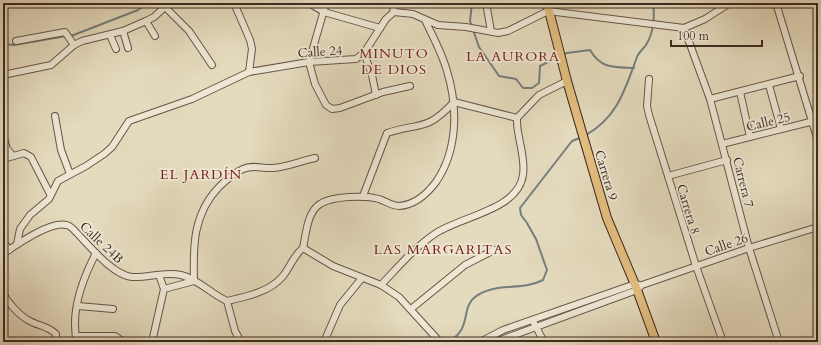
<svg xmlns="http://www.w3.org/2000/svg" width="821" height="345" viewBox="0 0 821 345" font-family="Cardo,serif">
<rect width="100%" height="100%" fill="#e4dabd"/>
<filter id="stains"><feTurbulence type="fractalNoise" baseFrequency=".005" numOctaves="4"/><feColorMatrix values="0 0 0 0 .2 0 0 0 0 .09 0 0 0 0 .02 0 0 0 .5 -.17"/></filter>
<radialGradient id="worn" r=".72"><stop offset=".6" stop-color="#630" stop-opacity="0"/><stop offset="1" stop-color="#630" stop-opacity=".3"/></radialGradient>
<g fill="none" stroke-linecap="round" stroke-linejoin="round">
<g stroke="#747f7c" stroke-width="2">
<polyline points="472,3 470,21 479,47 499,76 516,79 523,88 532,88 539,83 540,66 558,57"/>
<polyline points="71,36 138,10 148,3"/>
<polyline points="3,44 14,45 66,36"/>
<path d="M562,55L567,53L590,50C601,69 614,67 634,68"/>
<path d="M586,135C618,117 625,89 637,57C639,52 643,49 646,45C654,32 655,18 653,3"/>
<path d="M447,342C473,330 460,308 475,297C494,282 522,291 543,280L547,270L536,239L527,223L521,215L520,208L572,141L582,137"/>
</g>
<g stroke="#675647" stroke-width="8">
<g id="minor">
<polyline points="234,3 250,40 252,49 249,72"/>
<polyline points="309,3 324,12 380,28"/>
<polyline points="326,3 309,62 315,84 326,105 332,109 340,108 383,92 410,86"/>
<polyline points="392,3 394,12"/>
<polyline points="486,3 491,31"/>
<polyline points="776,3 818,141"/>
<polyline points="165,7 189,31 212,65"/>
<polyline points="146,21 155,36"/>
<polyline points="684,28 710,99 749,248 779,342"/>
<polyline points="123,31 128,48"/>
<polyline points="110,35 116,49"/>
<polyline points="16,41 65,32 74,45"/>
<polyline points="364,53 372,75 376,95"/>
<polyline points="3,75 51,65 74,45 82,41 123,31 146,21 154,17 169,3"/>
<polyline points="649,79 647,106 649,115 696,266 723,342"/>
<polyline points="769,85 781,129"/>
<polyline points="740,92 750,137"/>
<polyline points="710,99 800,76"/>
<polyline points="55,116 61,150 70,174"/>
<polyline points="3,135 7,149 13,156"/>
<polyline points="722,144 818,120"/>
<polyline points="3,159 24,153 31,157 50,194"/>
<polyline points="668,176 727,160"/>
<path d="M363,196L387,133C421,122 426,132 454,102L517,118"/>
<polyline points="3,241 9,250"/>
<polyline points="17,244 20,229 30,215 49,199 58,181 86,166 104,154 112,147 129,121 192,99 249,72 309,62 356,59 364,53 386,19 394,12 413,14 438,25 466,27 498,33 508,31 548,11 684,28 705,19 730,3"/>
<polyline points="303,248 333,266 381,285 399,297 440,342"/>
<path d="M3,254C16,245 50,221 66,225C68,225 72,228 74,230C88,244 112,275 132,277C148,278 165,271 181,275C198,279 211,294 227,301C245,297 270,292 283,276C291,266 293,256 303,248C306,235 307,212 320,204C332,196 365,195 379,199C385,201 392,206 399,206C415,205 427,194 436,182C458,150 458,107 447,71C442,53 433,37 425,20"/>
<polyline points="159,275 164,289"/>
<path d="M194,281C193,246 193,214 219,187C226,180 234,173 243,169C254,164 262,169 273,168C286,167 301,161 315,158"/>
<path d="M381,285C398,267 415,247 436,233C462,216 518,210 523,175C526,156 516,136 517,118L539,95L567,81"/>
<path d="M3,293C8,303 19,315 28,320C38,326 48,326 56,334V342"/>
<polyline points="227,301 235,331 241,342"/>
<polyline points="78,306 113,309"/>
<polyline points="411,309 465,265 494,250"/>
<polyline points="534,323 544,342"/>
<polyline points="76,336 115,336 124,342"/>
<path d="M77,342C70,313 83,278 96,253"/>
<polyline points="152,342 164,289 194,281"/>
<polyline points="324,342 340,305 362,278"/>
<polyline points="480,342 503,330 635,284 639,285"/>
<polyline points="495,342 637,290 642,285 749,248 818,227"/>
</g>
</g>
<g stroke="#3d2a20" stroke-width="10">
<polyline id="major" points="547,3 567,81 607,218 636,287 656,342"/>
</g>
<use href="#minor" stroke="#ede7d4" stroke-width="6"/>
<use href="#major" stroke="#e2bd7e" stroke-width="8"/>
</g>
<g text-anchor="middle" stroke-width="3.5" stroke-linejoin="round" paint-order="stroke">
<g font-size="13" fill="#3d2a20" stroke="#ede7d4">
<text transform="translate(320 51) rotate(-4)" y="5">Calle 24</text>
<text transform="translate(768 121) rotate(-14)" y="5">Calle 25</text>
<text transform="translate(607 175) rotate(73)" y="5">Carrera 9</text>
<text transform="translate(744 182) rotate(76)" y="5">Carrera 7</text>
<text transform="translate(689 209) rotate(73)" y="5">Carrera 8</text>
<text transform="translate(102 242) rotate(43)" y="5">Calle 24B</text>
<text transform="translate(726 244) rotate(-19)" y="5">Calle 26</text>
</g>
<g font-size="14" letter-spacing="1" fill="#7a1f14" stroke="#ede7d4">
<text x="394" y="58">MINUTO<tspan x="394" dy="16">DE DIOS</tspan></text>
<text x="513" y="61">LA AURORA</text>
<text x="201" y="179">EL JARDÍN</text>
<text x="443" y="254">LAS MARGARITAS</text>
</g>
</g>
<rect width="821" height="345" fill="none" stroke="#e4dabd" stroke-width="16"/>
<rect x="4" y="4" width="813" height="337" fill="none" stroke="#3d2a20" stroke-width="2"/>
<rect x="8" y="8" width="805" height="329" fill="none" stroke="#3d2a20"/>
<path d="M671 40v6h91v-6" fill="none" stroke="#3d2a20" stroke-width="2"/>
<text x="677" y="40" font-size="12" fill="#3d2a20" stroke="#ede7d4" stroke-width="3" paint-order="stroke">100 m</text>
<rect width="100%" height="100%" filter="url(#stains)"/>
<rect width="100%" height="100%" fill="url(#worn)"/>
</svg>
